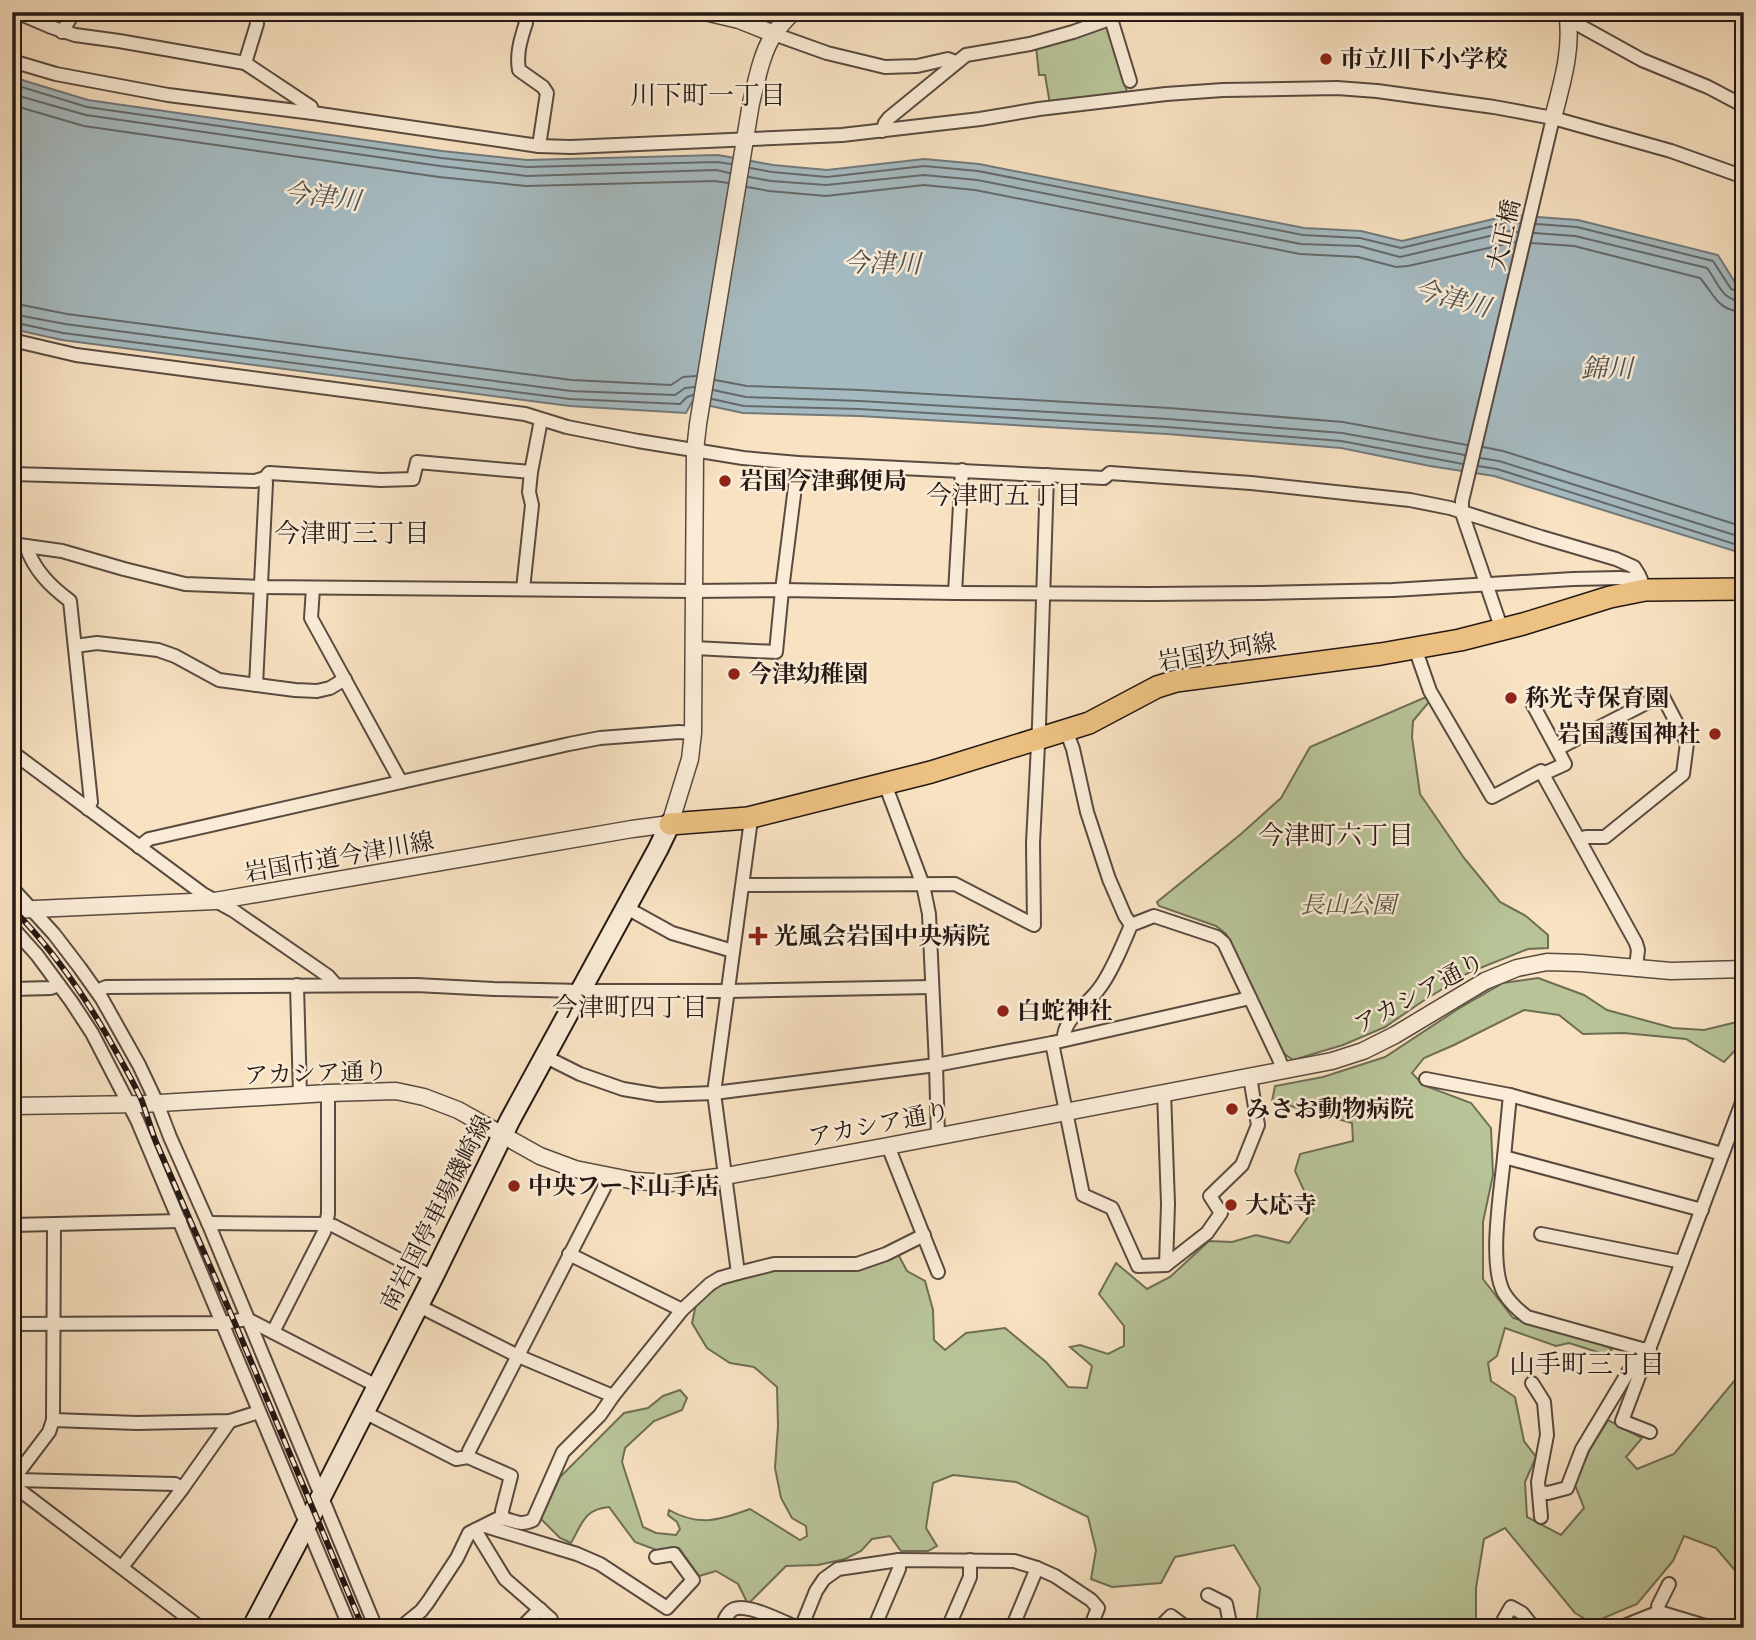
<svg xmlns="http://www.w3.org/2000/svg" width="1756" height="1640" viewBox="0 0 1756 1640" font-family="Cardo,'Noto Serif JP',serif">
<rect width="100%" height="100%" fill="#f8e2c2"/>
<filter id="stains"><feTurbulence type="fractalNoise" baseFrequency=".00286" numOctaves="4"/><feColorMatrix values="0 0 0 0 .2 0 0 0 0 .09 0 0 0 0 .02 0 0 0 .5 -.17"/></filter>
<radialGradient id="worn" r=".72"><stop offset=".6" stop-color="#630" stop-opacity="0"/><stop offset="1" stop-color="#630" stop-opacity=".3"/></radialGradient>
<g fill="#b8c498" stroke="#6e6e56" stroke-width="2">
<polygon points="1107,26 1127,92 1050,104 1045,75 1039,75 1036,46"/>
<polygon points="1426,697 1429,702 1413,721 1412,737 1420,794 1464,858 1500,902 1526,916 1548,935 1548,948 1528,949 1470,972 1423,1001 1385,1027 1343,1045 1293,1060 1283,1053 1226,934 1216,926 1159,906 1157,902 1241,834 1281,798 1310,747"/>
<path d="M1538,978L1584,995L1607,1010L1673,1028L1704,1030L1741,1021L1744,1041L1724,1062L1686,1039L1624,1033L1583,1034L1559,1015L1524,1010L1454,1045L1424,1058L1412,1073L1423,1085L1471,1103L1491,1128L1493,1175L1483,1222V1279L1513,1318L1592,1340L1612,1349L1607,1355L1569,1343L1556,1346L1505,1328L1497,1356L1488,1363L1491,1381L1515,1397L1524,1441L1536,1457L1525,1482L1527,1517L1561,1535L1584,1508L1575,1485L1589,1451L1608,1420L1642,1438L1626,1457L1637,1469L1674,1454L1744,1369V1581L1716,1548L1684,1536L1673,1561L1637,1604L1592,1623L1575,1613L1505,1528L1484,1539L1476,1588V1628H1256L1260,1588L1234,1545L1175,1557L1161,1583L1112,1587L1091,1579L1096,1550L1088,1517L1016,1482L953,1475L933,1483L926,1528L937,1546L928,1551H901L890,1536L872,1539L861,1551L845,1559L818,1565L786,1566L748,1604L738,1584L716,1571L699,1576L679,1548L659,1551L635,1542L609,1507C584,1509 582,1524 571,1543L560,1538L541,1519L560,1477L624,1413L648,1408L663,1396L680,1390L687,1398L682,1410L654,1421L625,1448L622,1462L643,1527L656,1533L676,1535L680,1529L677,1522L668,1515L669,1510C699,1527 720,1520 750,1509L800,1540L807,1536L806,1526L792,1518L781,1498L775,1468L778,1426L777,1387L754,1367L730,1363L707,1348L692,1323L696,1304L722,1283L778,1269L887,1256H899L907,1271L925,1281L933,1310L934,1340L945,1350L966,1333L1005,1328L1046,1362L1068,1387L1087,1388L1092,1366L1070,1347L1080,1345L1108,1354L1124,1346V1326L1099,1294L1116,1263L1147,1289L1170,1277L1209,1241L1232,1242L1256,1235L1289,1243L1313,1210L1295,1171L1300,1154L1353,1141L1352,1123L1272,1101L1275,1086L1323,1077L1385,1057L1458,1009L1503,983Z"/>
</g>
<polygon fill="#a5bac0" stroke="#71797b" stroke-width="2" points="12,77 88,100 442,151 527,160 718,155 773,165 827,170 924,159 979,164 1304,228 1361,231 1402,241 1510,215 1578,220 1718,255 1736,284 1744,287 1744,554 1494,476 1430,466 1341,448 1167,434 859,416 743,413 692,402 686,413 570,406 62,340 12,329"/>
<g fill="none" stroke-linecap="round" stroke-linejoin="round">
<g stroke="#64696a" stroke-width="2">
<polyline points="12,84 87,107 441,158 527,167 717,162 731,164"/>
<polyline points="12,94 86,115 440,166 527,176 716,170 730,173"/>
<polyline points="12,105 84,126 439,177 526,186 715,181 728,183"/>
<polyline points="750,168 772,172 827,177 924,166 978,171 1303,235 1360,238 1401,248 1510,222 1520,223"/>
<polyline points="749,177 771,181 826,185 924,175 977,180 1301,244 1359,246 1400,257 1511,231 1518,232"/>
<polyline points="747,187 769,191 826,196 924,185 975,190 1300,254 1358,257 1396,267 1408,266 1515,242"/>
<polyline points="1536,224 1577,227 1713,261 1731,289 1744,293"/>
<path d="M1534,233L1575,236L1707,268C1719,284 1721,300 1744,302"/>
<path d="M1531,243L1574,246L1700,278C1715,295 1717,311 1744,312"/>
<polyline points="12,303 67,314 572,380 671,385 683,377 696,376"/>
<polyline points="12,314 65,324 571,391 675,395 685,388 694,387"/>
<polyline points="12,322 63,333 570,399 680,404 687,397 693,395"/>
<polyline points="715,380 747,386 860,390 1169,408 1343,422 1467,445"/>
<polyline points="713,390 746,397 860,401 1168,419 1342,433 1465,455"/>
<polyline points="712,399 744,406 859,409 1167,427 1341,441 1463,464"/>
<polyline points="1483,447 1503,451 1744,527"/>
<polyline points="1480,458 1499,461 1744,538"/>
<polyline points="1478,466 1497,469 1744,547"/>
</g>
<g stroke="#594a40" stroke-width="16">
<g id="minor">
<polyline points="16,12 51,27 75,35 119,41 245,63 311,107 313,113"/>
<path d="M522,12L526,23C521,38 516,54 519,70L543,87L547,93L539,146"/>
<polyline points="1108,17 1112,22 1130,81"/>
<polyline points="1569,23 1577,24 1642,60 1708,87 1744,106"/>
<polyline points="62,32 74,12"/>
<polyline points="774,34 827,53 885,67 917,66 948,59 956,62"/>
<polyline points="12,61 56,74 168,95 313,113 539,146 571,147 842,135 980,119 1039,109 1166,94 1223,90 1337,88 1377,91 1494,107 1553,118 1671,151 1744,177"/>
<polyline points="245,63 257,24 256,12"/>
<polyline points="882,131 885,123 889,118 966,55 1030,44 1073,32 1104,21 1109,12"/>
<polyline points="12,340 76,355 525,414 567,427 638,441 743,458 798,463 1104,478 1110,473 1251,483 1410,500 1450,508 1541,537 1616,559 1634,567 1639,575 1645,590"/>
<polyline points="12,474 255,481 265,478 269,473 381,480 413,479 417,462 531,472"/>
<polyline points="12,544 62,551 124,569 185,584 260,587 694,591 782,590 955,593 1150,594 1262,593 1393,590 1573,579 1620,578 1641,580"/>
<path d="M26,546C34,570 50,586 70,601L91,802L88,809"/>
<polyline points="313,588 311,618 401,782"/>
<polyline points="523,589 532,505 529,492 531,472 541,420"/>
<polyline points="955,593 962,470"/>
<polyline points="1502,630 1462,513 1462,501 1553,118"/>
<polyline points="75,646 97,643 158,650 175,656 219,680 295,690 317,691 330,688 345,679"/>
<polyline points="694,648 776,652 782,590 798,463"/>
<polyline points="1415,648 1430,691 1492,797 1541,771 1636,943 1638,950 1636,967"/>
<polyline points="256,685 266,483 265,478"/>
<polyline points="1532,703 1565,764 1543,774"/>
<polyline points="1066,730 1073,749 1087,812 1109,879 1125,916 1131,925"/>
<polyline points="1557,749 1662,695 1687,743 1683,774 1605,837 1586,837 1579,839"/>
<polyline points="12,752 203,894 234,911 328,976 336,985"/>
<polyline points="885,784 923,885 929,914 936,1065 938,1136"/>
<polyline points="139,847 149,839 569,744 600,738 679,732 693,733"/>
<polyline points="743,885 955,884 1034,925 1033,843 1039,725 1047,475"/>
<polyline points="12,888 54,934 80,968 102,999 139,1065 157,1103 170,1137 209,1225 376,1628"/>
<polyline points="625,907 672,933 733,951"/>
<polyline points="12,927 37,955 71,1001 92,1033 137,1120 350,1628"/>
<polyline points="297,985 300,1095"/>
<polyline points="12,989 51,988 59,985"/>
<polyline points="97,991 106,987 416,985 494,989 580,991 728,991 932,987"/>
<path d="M1064,1040C1062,1020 1087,1005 1098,990C1111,974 1123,944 1131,925L1154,916L1217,937L1224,943L1279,1059L1283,1071"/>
<polyline points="1052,1043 1083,1195 1112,1208 1138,1266 1166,1265 1207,1233 1221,1213 1210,1196 1242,1165 1258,1125 1250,1077"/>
<polyline points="544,1056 580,1074 623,1089 659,1095 714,1093 936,1065 1052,1043 1250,998"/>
<polyline points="1426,1079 1510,1095 1722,1154"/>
<polyline points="1164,1092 1168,1204 1166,1265"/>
<polyline points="1510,1095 1504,1157 1702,1210"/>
<polyline points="888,1146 938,1272"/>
<path d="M1504,1157C1501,1191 1488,1264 1504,1293C1510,1303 1518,1310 1527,1317L1642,1349H1650"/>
<polyline points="208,1223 326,1224 334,1226 433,1277"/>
<polyline points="12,1225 180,1221"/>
<polyline points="1541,1234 1682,1262"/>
<polyline points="569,1254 682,1310"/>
<polyline points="738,1273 774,1264 857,1264 886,1254 924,1235"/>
<polyline points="417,1305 518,1356 613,1396 682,1310 710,1284 720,1278 738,1273 714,1093 750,827 748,818"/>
<polyline points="12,1324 223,1323 247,1319 377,1386"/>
<polyline points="273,1332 324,1232 328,1214 328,1093"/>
<polyline points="1532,1383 1544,1402 1547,1435 1538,1482 1541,1517"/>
<polyline points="364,1412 456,1459 468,1457 469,1451 604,1188 605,1176"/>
<polyline points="53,1420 137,1423 230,1421 259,1412"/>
<polyline points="1650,1432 1622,1421 1744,1097"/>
<polyline points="468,1457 511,1476 502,1511 502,1518"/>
<polyline points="16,1480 175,1484 182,1489"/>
<polyline points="12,1489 22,1492 30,1498 201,1628"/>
<polyline points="13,1489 18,1473 49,1432 53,1420 54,1225"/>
<polyline points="1539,1492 1548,1493 1567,1488 1582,1449 1642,1349"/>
<polyline points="485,1526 577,1554 600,1564 667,1608 693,1580 674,1554 656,1557"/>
<polyline points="475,1530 505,1579 551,1619"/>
<polyline points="122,1567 182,1489 230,1421"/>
<polyline points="1208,1595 1226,1604 1231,1628"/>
<polyline points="1659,1612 1658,1606 1669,1584"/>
<path d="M400,1628L421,1611L428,1602L457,1558L469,1533L497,1519C513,1517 516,1528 533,1520L563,1452L600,1415L613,1396"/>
<polyline points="521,1628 540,1609"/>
<path d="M721,1628C724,1621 727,1612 734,1609C748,1603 783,1622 798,1628"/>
<polyline points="801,1628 816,1591 824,1579 838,1569 899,1560 1014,1561 1037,1568 1055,1576 1091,1600 1098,1608 1090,1628"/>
<polyline points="874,1628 899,1569 899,1560"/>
<polyline points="948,1628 970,1577 970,1560"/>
<polyline points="1012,1628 1037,1568"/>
<polyline points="1159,1628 1171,1616 1187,1628"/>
<polyline points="1499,1628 1511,1607 1522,1613 1534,1628"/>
<polyline points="1619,1628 1659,1612 1712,1628"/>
</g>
</g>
<g stroke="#594a40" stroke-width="19">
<g id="tertiary">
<polyline points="705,12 739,20 774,34"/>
<path d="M1553,118C1562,83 1573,48 1567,12"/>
<path d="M12,910L215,901L632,829L670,824L690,759L693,733L695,451L698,424L751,103C757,80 761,54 774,34C779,26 786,19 793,12"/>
<polyline points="12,1106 143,1104 328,1093 396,1091 424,1097 458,1110 540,1156 575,1169 635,1181 670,1183 726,1176 888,1146 1332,1061 1363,1051 1395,1035 1485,981 1517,968 1547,962 1581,963 1671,971 1744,969"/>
</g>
</g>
<g stroke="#241814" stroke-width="23">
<polyline id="secondary" points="252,1628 322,1495 433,1277 510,1120 658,849 670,824"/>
</g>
<g stroke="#241814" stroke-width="24">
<polyline id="primary" points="670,824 748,818 931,772 1089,723 1157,687 1176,681 1381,654 1460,640 1523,624 1610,597 1645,590 1744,589"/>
</g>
<use href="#minor" stroke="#faecd7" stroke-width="12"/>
<use href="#tertiary" stroke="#faecd7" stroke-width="16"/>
<use href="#secondary" stroke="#faecd7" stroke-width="19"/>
<use href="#primary" stroke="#ecc181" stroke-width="21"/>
<g stroke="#241814" stroke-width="6">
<path id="rail" d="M12,908C53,950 86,997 114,1048C124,1066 134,1083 142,1101C147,1115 151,1129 156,1142L234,1321L363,1628"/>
</g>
<use href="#rail" stroke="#faecd7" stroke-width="3.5" stroke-dasharray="10" stroke-linecap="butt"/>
</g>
<g fill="#8f2418" stroke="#faecd7" stroke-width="2.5">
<circle cx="1326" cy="59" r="7"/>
<circle cx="725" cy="481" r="7"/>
<circle cx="734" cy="674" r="7"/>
<circle cx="1511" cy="698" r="7"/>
<circle cx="1715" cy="734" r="7"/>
<path d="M754.5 925.5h7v7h7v7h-7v7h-7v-7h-7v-7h7z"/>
<circle cx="1003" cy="1011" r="7"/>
<circle cx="1232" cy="1109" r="7"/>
<circle cx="514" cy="1186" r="7"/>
<circle cx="1231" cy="1205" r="7"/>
</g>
<g text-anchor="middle" stroke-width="5" stroke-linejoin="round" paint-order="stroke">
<g font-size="24" font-weight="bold" fill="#241814" stroke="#faecd7" text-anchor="start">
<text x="1340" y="67">市立川下小学校</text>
<text x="739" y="489">岩国今津郵便局</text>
<text x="748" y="682">今津幼稚園</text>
<text x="1525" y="706">称光寺保育園</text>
<text x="1701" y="742" text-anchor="end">岩国護国神社</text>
<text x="774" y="944">光風会岩国中央病院</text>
<text x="1017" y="1019">白蛇神社</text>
<text x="1246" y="1117">みさお動物病院</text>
<text x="528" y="1194">中央フード山手店</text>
<text x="1245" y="1213">大応寺</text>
</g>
<g font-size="24" fill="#241814" stroke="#faecd7">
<text transform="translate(1504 235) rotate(-77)" y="8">大正橋</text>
<text transform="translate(1217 652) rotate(-10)" y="8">岩国玖珂線</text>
<text transform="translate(339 857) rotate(-10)" y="8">岩国市道今津川線</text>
<text transform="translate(1419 993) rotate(-28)" y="8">アカシア通り</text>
<text transform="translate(316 1073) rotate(-2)" y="8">アカシア通り</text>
<text transform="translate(879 1124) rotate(-11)" y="8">アカシア通り</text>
<text transform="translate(436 1213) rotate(-63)" y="8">南岩国停車場磯崎線</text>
</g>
<g font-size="24" font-style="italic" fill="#585442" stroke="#faecd7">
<text x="1348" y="913">長山公園</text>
</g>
<g font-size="26" fill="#241814" stroke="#faecd7">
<text x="708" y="104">川下町一丁目</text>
<text x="1004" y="504">今津町五丁目</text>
<text x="352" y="542">今津町三丁目</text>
<text x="1336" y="844">今津町六丁目</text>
<text x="630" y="1016">今津町四丁目</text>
<text x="1587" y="1373">山手町三丁目</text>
</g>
<g font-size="26" font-style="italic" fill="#515150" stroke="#faecd7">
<text transform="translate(322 196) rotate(7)" y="9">今津川</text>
<text transform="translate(882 263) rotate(1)" y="9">今津川</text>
<text transform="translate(1452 298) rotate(15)" y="9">今津川</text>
<text x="1607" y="377">錦川</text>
</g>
</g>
<rect width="1756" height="1640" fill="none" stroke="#f8e2c2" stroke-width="42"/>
<rect x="14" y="14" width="1728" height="1612" fill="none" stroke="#241814" stroke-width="3.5"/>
<rect x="21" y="21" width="1714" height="1598" fill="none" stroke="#241814" stroke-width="2"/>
<rect width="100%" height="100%" filter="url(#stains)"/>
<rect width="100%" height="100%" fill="url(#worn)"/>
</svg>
